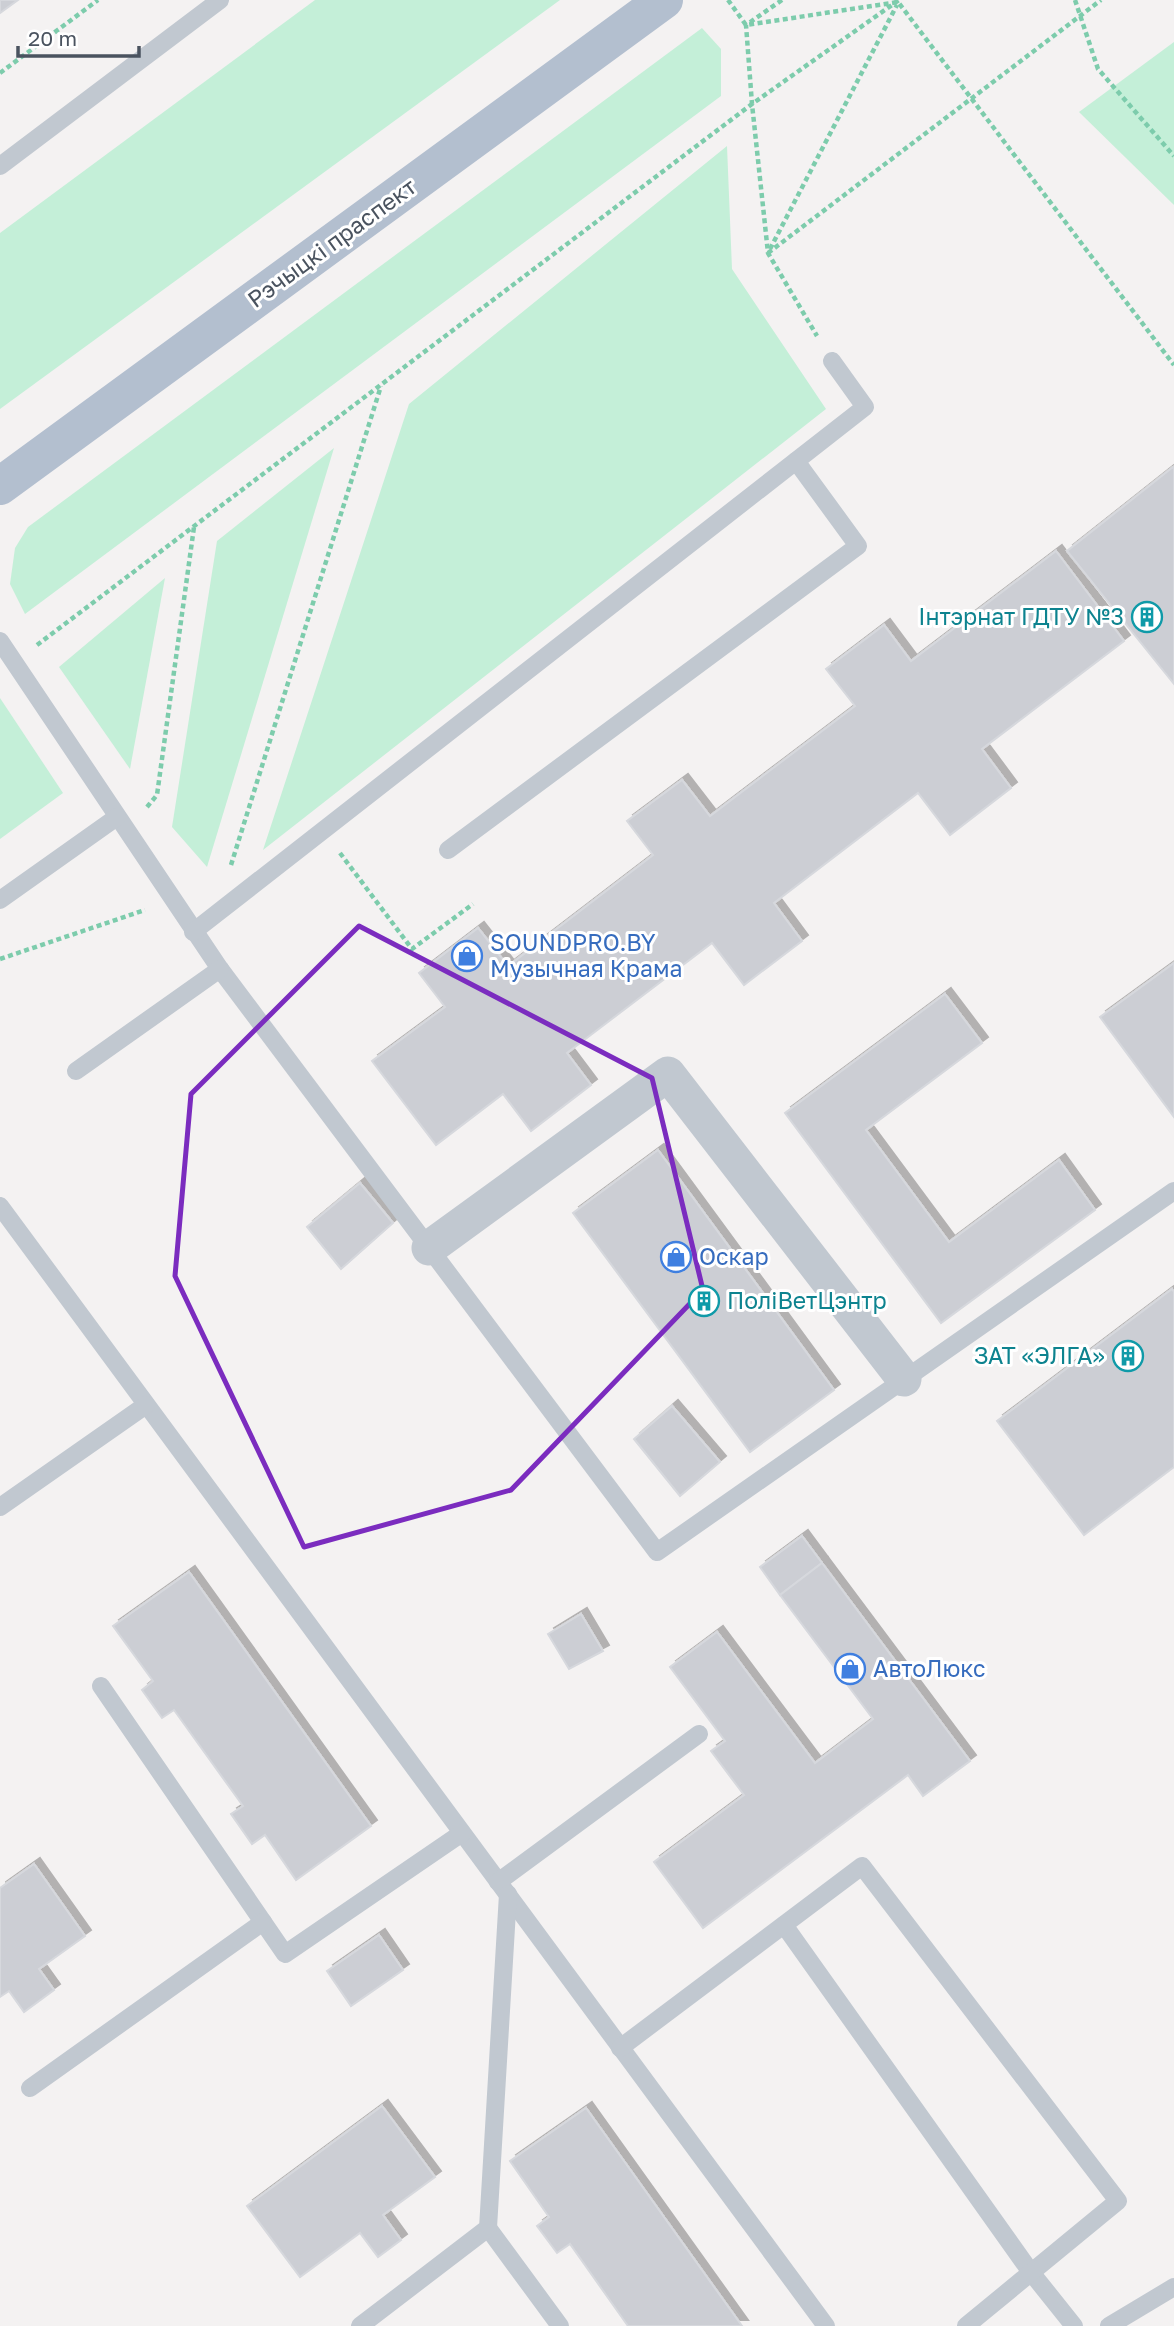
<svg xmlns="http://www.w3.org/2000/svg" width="1174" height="2326" viewBox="0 0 1174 2326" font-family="'Golos Text',sans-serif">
<defs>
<filter id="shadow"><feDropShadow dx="6" dy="-6" stdDeviation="0" flood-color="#0004"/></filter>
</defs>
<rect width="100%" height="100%" fill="#f4f2f2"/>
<g fill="#c4efd8">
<polygon points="315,0 560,0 0,409 0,233"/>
<polygon points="702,28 721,49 721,96 25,614 10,584 15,548 28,527"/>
<polygon points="1174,42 1174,205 1079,112"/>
<polygon points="727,146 732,269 826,409 263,850 409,404"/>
<polygon points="334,448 207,867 172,827 217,541"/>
<polygon points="165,578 130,769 59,667"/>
<polygon points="0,698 63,793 0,839"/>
</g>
<g fill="#ccced4" stroke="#d6d8dd" stroke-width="2" filter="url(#shadow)">
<polygon points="0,0 18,0 0,13"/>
<polygon points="1173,467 1174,469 1174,684 1067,551"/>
<polygon points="1056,551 1124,641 982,749 1011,788 950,835 918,793 774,903 802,941 744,985 712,943 567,1053 591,1085 531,1131 503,1094 436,1145 372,1061 445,1007 419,973 478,928 508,966 653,855 627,821 682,780 710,816 855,706 826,669 884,625 911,661"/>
<polygon points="1174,963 1174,1117 1100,1017"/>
<polygon points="945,994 982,1043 866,1130 949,1242 1059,1160 1095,1210 941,1323 785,1113"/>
<polygon points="658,1150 834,1390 750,1452 573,1213"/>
<polygon points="360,1183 393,1223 341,1269 307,1227"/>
<polygon points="1172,1289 1174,1292 1174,1467 1084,1535 997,1421"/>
<polygon points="672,1406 720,1462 680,1496 634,1439"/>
<polygon points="802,1536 822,1563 780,1595 760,1567"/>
<polygon points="822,1563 970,1761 923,1796 908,1775 703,1928 654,1862 744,1795 711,1751 725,1741 670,1667 717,1632 815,1763 873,1719 780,1595"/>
<polygon points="189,1572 371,1826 296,1880 265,1835 252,1844 231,1814 243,1806 174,1710 162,1718 142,1690 153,1681 113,1626"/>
<polygon points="581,1614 603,1651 569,1669 548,1634"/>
<polygon points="34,1864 85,1936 39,1969 54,1990 24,2012 9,1991 0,1997 0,1888"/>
<polygon points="379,1935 403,1970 351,2006 327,1971"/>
<polygon points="382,2106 435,2177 383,2215 401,2240 378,2257 360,2233 300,2277 247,2206"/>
<polygon points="586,2108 742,2326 628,2326 570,2244 557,2253 537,2226 549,2217 510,2161"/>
</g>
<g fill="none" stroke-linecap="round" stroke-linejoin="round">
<g stroke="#7dccac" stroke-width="4.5" stroke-dasharray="5 3.5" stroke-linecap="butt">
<polyline points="728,0 746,25 898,2 1174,365"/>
<polyline points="782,0 746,25 752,104 768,253 817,336"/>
<polyline points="1075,0 1098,69 1174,156"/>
<polyline points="0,73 98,0"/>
<polyline points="770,249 897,5"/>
<polyline points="768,253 1101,0"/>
<polyline points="37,645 752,104 899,0"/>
<polyline points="147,807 157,795 194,527"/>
<polyline points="340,853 412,949 473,904"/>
<polyline points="231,865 381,386"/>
<polyline points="0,959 145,910"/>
</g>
<g stroke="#c1c8d0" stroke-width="18">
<polyline points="0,166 220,0"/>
<polyline points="0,641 220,969 657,1552 1174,1191"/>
<polyline points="448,850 858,546 796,461"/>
<polyline points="0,900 117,817"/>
<polyline points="193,932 865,407 832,361"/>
<polyline points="76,1071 220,969"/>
<polyline points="0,1206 826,2326"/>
<polyline points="0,1507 146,1405"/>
<polyline points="101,1686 285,1954 462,1833"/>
<polyline points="498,1882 699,1734"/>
<polyline points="784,1925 1030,2271 1074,2326"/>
<polyline points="620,2048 862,1866 1118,2201 966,2326"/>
<polyline points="30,2088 263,1922"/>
<polyline points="488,2228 560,2326"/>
<polyline points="360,2326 488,2228 508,1894"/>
<polyline points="1109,2326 1174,2287"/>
</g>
<polyline stroke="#c1c8d0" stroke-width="35" points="429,1248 668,1074 904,1379"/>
<polyline stroke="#b3bfcf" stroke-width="38" points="0,486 664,0"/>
</g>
<path fill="none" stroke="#7b2cbf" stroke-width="5" stroke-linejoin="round" d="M359,926L652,1078L703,1290L511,1490L304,1547L175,1276L191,1094Z"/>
<defs>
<g id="building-ring" transform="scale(1.575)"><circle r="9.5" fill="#fff" stroke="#0f9aa8" stroke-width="1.5"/><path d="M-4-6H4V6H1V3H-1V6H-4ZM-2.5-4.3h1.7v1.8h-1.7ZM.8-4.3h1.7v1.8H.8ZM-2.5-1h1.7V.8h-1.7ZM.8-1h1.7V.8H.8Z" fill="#0f9aa8"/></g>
<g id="shop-ring" transform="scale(1.575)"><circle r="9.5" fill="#fff" stroke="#3f7fe0" stroke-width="1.5"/><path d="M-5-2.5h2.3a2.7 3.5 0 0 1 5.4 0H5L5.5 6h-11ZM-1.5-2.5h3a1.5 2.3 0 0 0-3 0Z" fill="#3f7fe0"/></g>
</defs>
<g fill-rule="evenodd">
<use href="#building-ring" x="1147" y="617"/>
<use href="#shop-ring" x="467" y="956"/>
<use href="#shop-ring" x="676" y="1257"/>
<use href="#building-ring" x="704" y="1301"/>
<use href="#building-ring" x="1128" y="1356"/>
<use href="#shop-ring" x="850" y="1669"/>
</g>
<g text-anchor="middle" stroke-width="6" stroke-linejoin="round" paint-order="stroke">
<g font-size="23" fill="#4a535f" stroke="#fff">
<text transform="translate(332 243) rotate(-36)" y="8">Рэчыцкі праспект</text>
</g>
<g font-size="23" fill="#0d838f" stroke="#fff" text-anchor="end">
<text x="1124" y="625">Інтэрнат ГДТУ №3</text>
<text x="727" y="1309" text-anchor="start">ПоліВетЦэнтр</text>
<text x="1105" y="1364">ЗАТ «ЭЛГА»</text>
</g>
<g font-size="23" fill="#366cbe" stroke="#fff" text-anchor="start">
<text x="490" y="951">SOUNDPRO.BY<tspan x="490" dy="26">Музычная Крама</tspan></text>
<text x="699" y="1265">Оскар</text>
<text x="873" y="1677">АвтоЛюкс</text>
</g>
</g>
<path d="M18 46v10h121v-10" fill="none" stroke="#4a535f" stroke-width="3.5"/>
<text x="28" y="46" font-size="21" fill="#4a535f" stroke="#ffffff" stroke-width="5" paint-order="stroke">20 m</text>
</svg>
